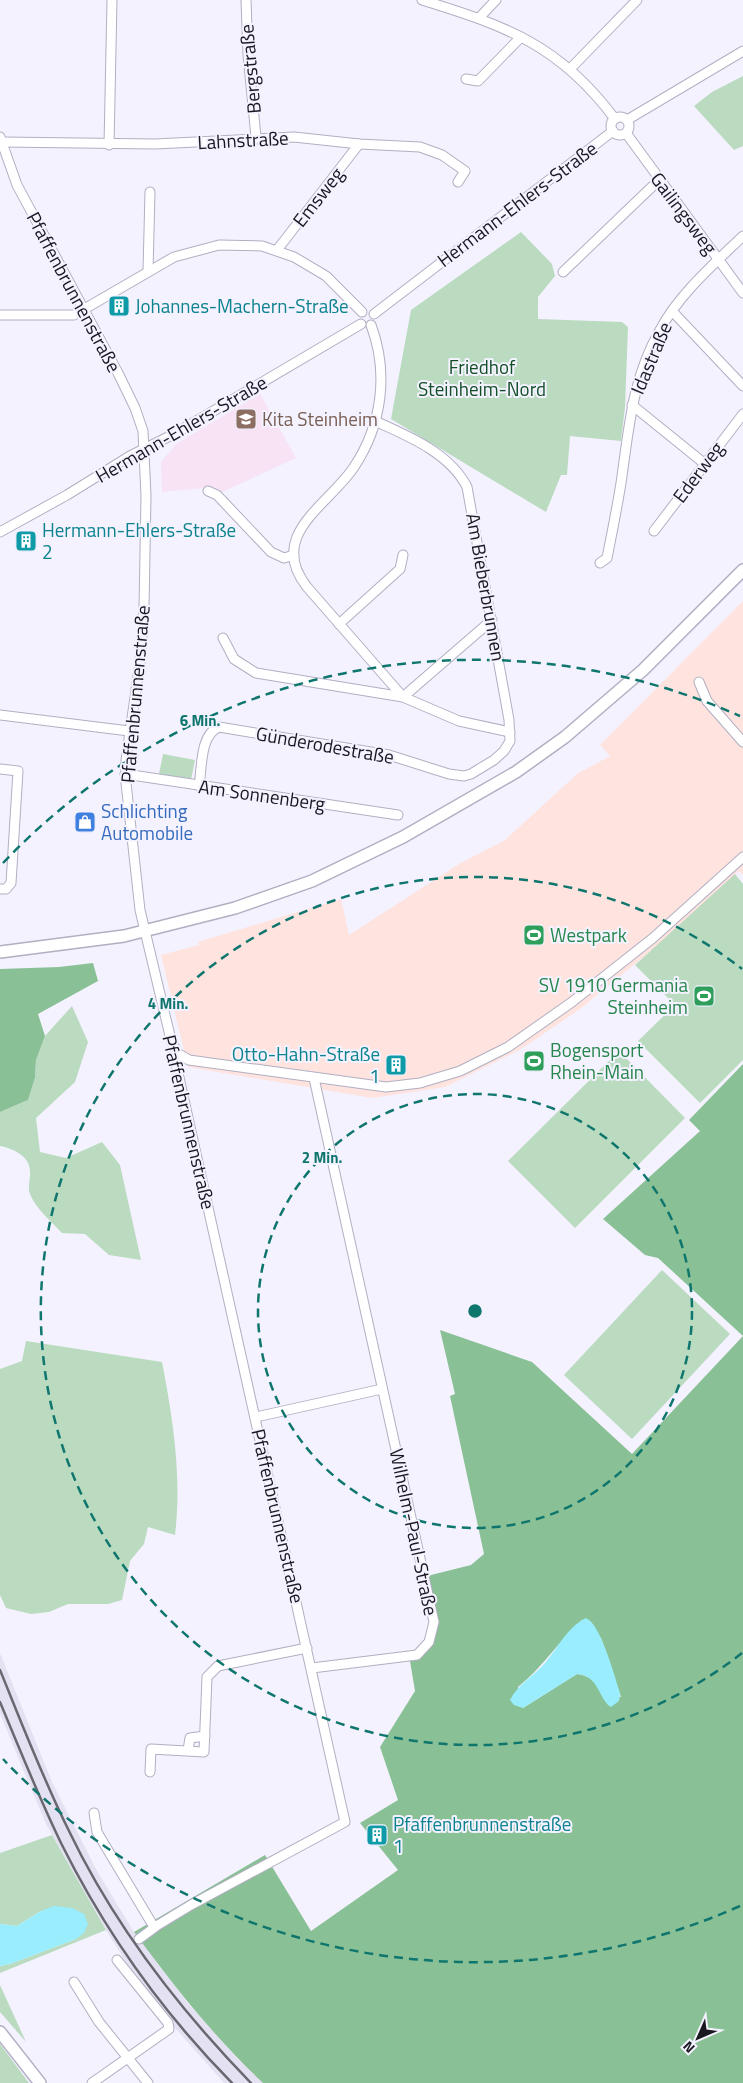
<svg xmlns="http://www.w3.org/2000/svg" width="743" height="2083" viewBox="0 0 743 2083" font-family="'Titillium Web',sans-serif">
<rect width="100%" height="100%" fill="#f4f2ff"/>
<polygon fill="#fee3df" points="743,601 743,875 739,871 669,936 580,1009 521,1049 445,1087 373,1098 188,1067 161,955 199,945 198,942 341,899 349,935 459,864 505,840 577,774 610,756 600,745"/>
<polygon fill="#e4e2f2" points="0,1653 52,1782 97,1871 134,1932 187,2002 236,2057 263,2083 224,2083 175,2028 124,1959 106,1930 46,1824 0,1714"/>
<polygon fill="#f7e3f3" points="260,394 296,458 220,493 215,487 162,492 161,462 176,444"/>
<g fill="#badbc0">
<polygon points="743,76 743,146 734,150 694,106 712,92"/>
<polygon points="521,232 552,264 555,276 538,297 538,319 622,322 628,327 625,407 621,441 570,436 567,475 561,475 546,512 391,419 411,310"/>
<polygon points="163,754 195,760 191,780 159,774"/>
<polygon points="735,874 743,884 743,1060 700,1103 638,1041 675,1005 635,965"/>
<path d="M72,1006L88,1042L75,1082L36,1118L40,1152L66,1158L102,1142L120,1165L141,1260L109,1255L85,1234L62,1233C51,1221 36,1209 30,1194C27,1187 31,1178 30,1171C30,1156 12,1148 0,1146V1112L28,1100L35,1078L36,1060L45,1036Z"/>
<polygon points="619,1051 685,1118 575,1228 508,1161"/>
<polygon points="662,1270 730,1334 632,1439 564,1375"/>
<path d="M26,1341L162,1362C173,1419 182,1477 175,1535L148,1527L144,1544L130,1561L122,1600L108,1604H68L49,1612L31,1614L6,1608L0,1595V1369L22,1361Z"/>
<polygon points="52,1835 106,1930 0,1973 0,1966 10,1964 76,1939 41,1911 17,1926 0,1924 0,1853"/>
<polygon points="0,1985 26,2042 0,2012"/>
<polygon points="0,2044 29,2083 0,2083"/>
</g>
<g fill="#8ac095" fill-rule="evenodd">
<polygon points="93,963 98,981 38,1014 45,1036 36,1060 35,1078 28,1100 0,1112 0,969 59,967"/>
<path d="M743,1064V2083H263C214,2037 174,1986 134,1932L265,1855L311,1931L398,1870L360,1823L398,1800L380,1747L415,1691L410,1661L422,1656L433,1641L419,1578L471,1565L484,1554L450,1396L455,1394L440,1330L532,1362L632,1454L743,1336L658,1258L645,1255L603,1219L700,1131L689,1120ZM582,1620L601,1638L621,1697L603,1694C596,1683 590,1675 577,1674L523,1708L518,1687C543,1667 558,1642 582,1620Z"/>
</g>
<g fill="#99edfc">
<path d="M586,1618C601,1624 615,1678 620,1693L619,1701L611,1707L608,1705C597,1692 597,1676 577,1674L523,1708L514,1705L510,1700C518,1684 534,1676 545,1663C558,1648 567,1627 586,1618Z"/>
<polygon points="54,1906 72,1908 84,1914 88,1924 84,1933 76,1939 10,1964 0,1966 0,1924 17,1926 41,1911"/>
</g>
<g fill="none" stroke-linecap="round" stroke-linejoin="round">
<g stroke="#b1afc2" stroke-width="11">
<g id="minor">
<polyline points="246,0 248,55 256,137"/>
<path d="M422,0C506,26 560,45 615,119"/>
<polyline points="479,18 496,0"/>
<polyline points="571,68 637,0"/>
<polyline points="466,79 478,81 521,37"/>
<circle cx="620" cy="126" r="9"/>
<polyline points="627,120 743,51"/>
<polyline points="626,133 743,293"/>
<polyline points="0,137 17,185 118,373 135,408 143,431 146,496 144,608 140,662 126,760 126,783 140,910 171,1040 177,1053 176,1064 345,1822 191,1905 158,1925 139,1939"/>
<polyline points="2,142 155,144 294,137 359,144 420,147 442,155 465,171 458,182"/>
<polyline points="109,145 112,0"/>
<polyline points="277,250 359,144"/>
<polyline points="148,271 150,192"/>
<polyline points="563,272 659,180"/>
<polyline points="672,311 743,386"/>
<polyline points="374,314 613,131"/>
<polyline points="0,315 74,315 174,257 219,245 262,246 294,257 326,276 362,312"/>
<path d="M371,325C389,373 382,425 354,467C329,505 266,535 307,587L403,697"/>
<polyline points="632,405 705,464"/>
<polyline points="208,491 217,495 271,552 284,558 294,555"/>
<polyline points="654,531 743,414"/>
<polyline points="0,532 67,495 130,456 176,433 361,324"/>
<path d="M600,563L607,558C612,533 617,508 621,483C629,428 632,379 660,330C679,294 714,264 743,236"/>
<polyline points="339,624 400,569 403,555"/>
<polyline points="223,638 234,659 256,673 403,697 459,721 510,732"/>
<polyline points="699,682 707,701 743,742"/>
<polyline points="403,697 492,620"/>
<polyline points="0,715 129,731"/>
<polyline points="0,769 18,771 11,883 6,889 0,889"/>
<polyline points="125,774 398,815"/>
<path d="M199,786C202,768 200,734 219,727L389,755L449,774L464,776L471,774L494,760L504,751L510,741L509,720L467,487C450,453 408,436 375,421"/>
<polyline points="177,1053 189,1060 386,1087 420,1083 460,1071 508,1047 572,1002 653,938 743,857"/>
<polyline points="256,1417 382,1389"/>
<polyline points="312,1668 417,1655 429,1642 434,1622 314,1078"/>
<polyline points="188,1750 190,1738 205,1736"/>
<polyline points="150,1772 151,1749 204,1752 207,1677 218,1666 307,1648"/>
<polyline points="94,1813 97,1832 154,1927"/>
<polyline points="74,1982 99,2022 148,2083"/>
<polyline points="92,2083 169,2029 168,2023 117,1960"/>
</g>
</g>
<g stroke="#b1afc2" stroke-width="14">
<g id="major">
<polyline points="0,952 124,936 235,908 312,881 403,837 516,772 565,737 643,670 743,570"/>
<polyline points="0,2032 40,2083"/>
</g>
</g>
<use href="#minor" stroke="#fff" stroke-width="9"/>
<use href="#major" stroke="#fff" stroke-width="11"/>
<g stroke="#696871" stroke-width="2.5">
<path d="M0,1670C22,1724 43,1779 69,1831C114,1925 179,2009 251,2083"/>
<path d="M0,1702C20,1750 39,1798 62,1845C106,1933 163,2013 232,2083"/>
</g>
</g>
<g fill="none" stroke="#0f766e" stroke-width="2.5" stroke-dasharray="9 6">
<circle cx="475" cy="1311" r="217"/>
<path d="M742 1653A434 434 0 1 1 742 969"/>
<path d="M740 1906A651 651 0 0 1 3 1759M3 863A651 651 0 0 1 740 716"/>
</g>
<defs>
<g id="building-square" transform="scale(1.125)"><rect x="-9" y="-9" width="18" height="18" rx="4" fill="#0f9aa8" stroke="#f4f2ff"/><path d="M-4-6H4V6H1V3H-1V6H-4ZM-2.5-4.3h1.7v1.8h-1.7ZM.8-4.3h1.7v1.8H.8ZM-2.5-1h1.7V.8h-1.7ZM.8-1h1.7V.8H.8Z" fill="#fff"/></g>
<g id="school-square" transform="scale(1.125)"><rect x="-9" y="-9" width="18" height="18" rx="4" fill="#8d6e63" stroke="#f4f2ff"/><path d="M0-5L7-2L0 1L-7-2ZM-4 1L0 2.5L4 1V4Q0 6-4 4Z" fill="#fff"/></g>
<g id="shop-square" transform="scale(1.125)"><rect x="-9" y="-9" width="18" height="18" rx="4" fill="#3f7fe0" stroke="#f4f2ff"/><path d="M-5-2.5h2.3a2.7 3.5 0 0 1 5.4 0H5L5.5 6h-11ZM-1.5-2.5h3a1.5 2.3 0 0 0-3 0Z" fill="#fff"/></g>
<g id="stadium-square" transform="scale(1.125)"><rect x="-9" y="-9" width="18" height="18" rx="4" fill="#2e9e5b" stroke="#f4f2ff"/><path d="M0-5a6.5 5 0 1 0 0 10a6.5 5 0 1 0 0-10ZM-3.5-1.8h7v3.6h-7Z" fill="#fff"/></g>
</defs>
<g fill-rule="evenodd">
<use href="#building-square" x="119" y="306"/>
<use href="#school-square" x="246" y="419"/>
<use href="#building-square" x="26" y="541"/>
<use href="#shop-square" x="85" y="822"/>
<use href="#stadium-square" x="534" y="935"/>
<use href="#stadium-square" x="704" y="996"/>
<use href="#stadium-square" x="534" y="1061"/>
<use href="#building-square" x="396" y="1065"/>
<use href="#building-square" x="377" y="1835"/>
</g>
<g text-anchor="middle" stroke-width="4" stroke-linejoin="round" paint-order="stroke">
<g font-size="19" fill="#19181f" stroke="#f4f2ff">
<text transform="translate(250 69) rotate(-95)" y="7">Bergstraße</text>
<text transform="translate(243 140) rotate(-3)" y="7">Lahnstraße</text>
<text transform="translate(318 197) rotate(-52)" y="7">Emsweg</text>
<text transform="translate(517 204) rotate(-37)" y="7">Hermann-Ehlers-Straße</text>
<text transform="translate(684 213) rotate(53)" y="7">Gailingsweg</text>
<text transform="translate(74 292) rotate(62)" y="7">Pfaffenbrunnenstraße</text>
<text transform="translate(651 358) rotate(-67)" y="7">Idastraße</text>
<text transform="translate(181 429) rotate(-30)" y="7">Hermann-Ehlers-Straße</text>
<text transform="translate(698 472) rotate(-53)" y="7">Ederweg</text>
<text transform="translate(486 587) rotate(80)" y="7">Am Bieberbrunnen</text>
<text transform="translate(135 694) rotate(-85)" y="7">Pfaffenbrunnenstraße</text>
<text transform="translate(325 745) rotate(10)" y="7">Günderodestraße</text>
<text transform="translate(262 795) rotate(8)" y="7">Am Sonnenberg</text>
<text transform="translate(189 1122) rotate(77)" y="7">Pfaffenbrunnenstraße</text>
<text transform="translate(278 1516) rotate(77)" y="7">Pfaffenbrunnenstraße</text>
<text transform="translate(414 1532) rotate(78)" y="7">Wilhelm-Paul-Straße</text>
</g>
<g font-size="19" fill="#0d838f" stroke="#f4f2ff" text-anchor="start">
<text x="135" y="313">Johannes-Machern-Straße</text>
<text x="42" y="537">Hermann-Ehlers-Straße<tspan x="42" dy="22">2</tspan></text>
<text x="380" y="1061" text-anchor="end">Otto-Hahn-Straße<tspan x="380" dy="22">1</tspan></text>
<text x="393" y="1831">Pfaffenbrunnenstraße<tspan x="393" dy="22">1</tspan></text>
</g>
<g font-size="19" fill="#124f26" stroke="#f4f2ff">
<text x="482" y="374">Friedhof<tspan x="482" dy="22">Steinheim-Nord</tspan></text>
</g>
<g font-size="19" fill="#785e54" stroke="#f4f2ff" text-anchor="start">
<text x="262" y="426">Kita Steinheim</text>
</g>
<g font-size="19" fill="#366cbe" stroke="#f4f2ff" text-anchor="start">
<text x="101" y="818">Schlichting<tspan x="101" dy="22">Automobile</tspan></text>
</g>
<g font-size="19" fill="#27864d" stroke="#f4f2ff" text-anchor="start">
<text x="550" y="942">Westpark</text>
<text x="688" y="992" text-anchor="end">SV 1910 Germania<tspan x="688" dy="22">Steinheim</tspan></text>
<text x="550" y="1057">Bogensport<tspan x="550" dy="22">Rhein-Main</tspan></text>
</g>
</g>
<circle cx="475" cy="1311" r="8" fill="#0f766e" stroke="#f4f2ff" stroke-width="2.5"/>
<g font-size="15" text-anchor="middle" font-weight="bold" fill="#0f766e" stroke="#f4f2ff" stroke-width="4" stroke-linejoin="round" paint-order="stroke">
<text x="200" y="726">6 Min.</text>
<text x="168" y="1009">4 Min.</text>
<text x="322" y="1163">2 Min.</text>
</g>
<g transform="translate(698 2038) rotate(225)" stroke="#f4f2ff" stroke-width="4" paint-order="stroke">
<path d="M0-4L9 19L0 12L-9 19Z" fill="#19181f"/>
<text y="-8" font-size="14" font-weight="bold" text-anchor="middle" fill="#19181f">N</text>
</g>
</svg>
